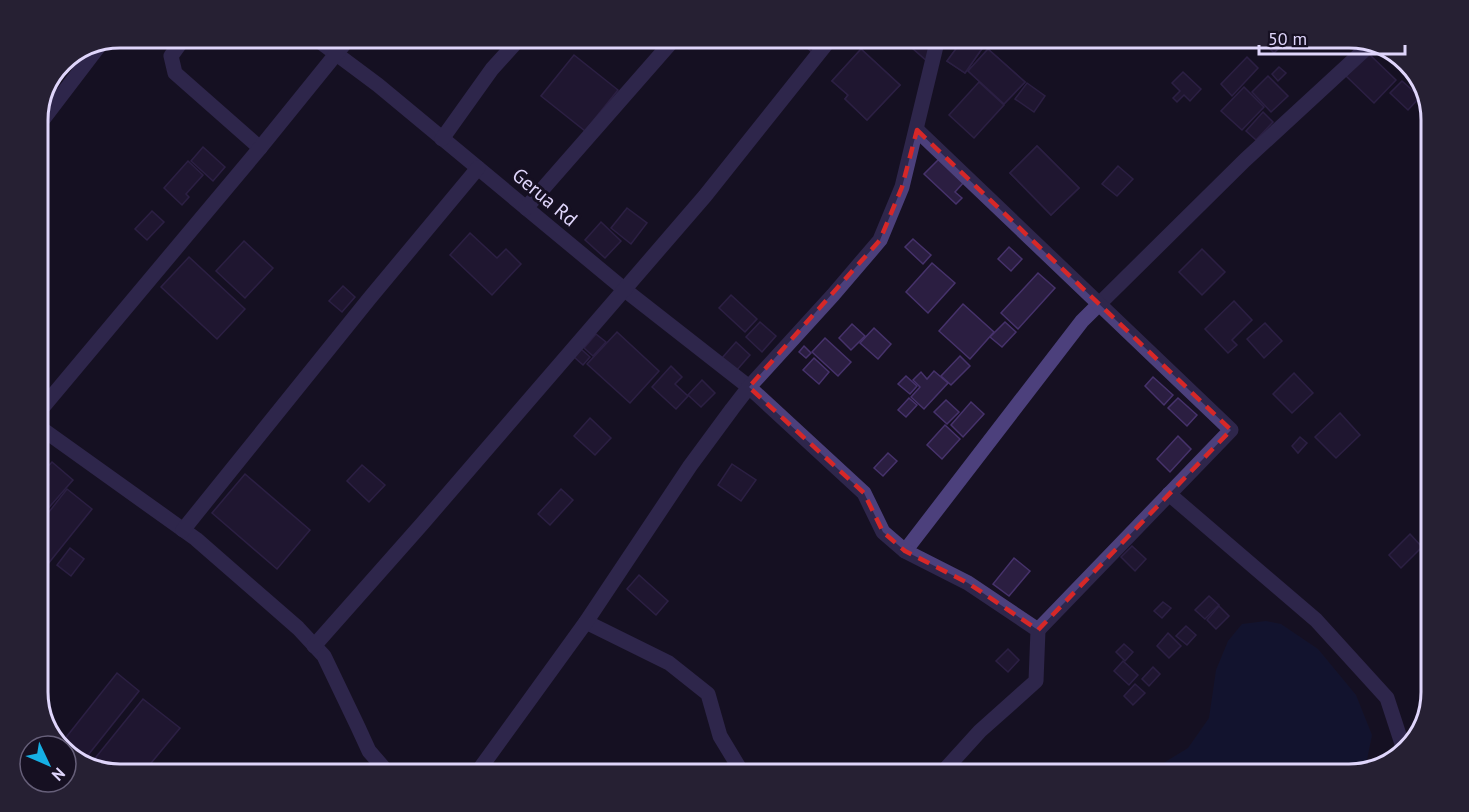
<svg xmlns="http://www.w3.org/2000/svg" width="1469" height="812" viewBox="0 0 1469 812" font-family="'PT Sans',sans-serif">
<rect width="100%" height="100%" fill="#161022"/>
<polygon fill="#0f183c" points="1266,621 1281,624 1318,649 1356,695 1372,735 1365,770 1350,774 1131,774 1152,770 1188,748 1209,718 1216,670 1228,641 1242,624"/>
<g fill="#2b1e41" stroke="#46326b" stroke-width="1.5">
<polygon points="609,38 623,38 614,48 606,41"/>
<polygon points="796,38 818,38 823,42 813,53"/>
<polygon points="894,38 932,38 928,62 904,41 901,44"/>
<polygon points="964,38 978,38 986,43 965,73 947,61"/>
<polygon points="964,38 978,38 986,43 965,73 947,61"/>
<polygon points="1264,38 1289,38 1274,53 1261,40"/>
<polygon points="861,49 900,85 867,120 845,99 848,95 832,81"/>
<polygon points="861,49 900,85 867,120 845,99 848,95 832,81"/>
<polygon points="988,49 1025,82 1004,104 968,71"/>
<polygon points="988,49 1025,82 1004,104 968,71"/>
<polygon points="1368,53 1396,80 1374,103 1346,76"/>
<polygon points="574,55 618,90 585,131 541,96"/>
<polygon points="1247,57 1258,68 1232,96 1221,84"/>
<polygon points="1279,67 1286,73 1278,81 1272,74"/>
<polygon points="1183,72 1201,89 1190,101 1184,95 1177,102 1173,98 1180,91 1172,83"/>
<polygon points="1268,76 1288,96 1271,112 1252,92"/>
<polygon points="1402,81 1420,97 1408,110 1390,93"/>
<polygon points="979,82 1004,105 974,138 949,115"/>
<polygon points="1027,83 1045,96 1034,112 1015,99"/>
<polygon points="1244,87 1264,107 1242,130 1221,111"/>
<polygon points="1263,112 1273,122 1256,140 1246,131"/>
<polygon points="1037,146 1079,188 1051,215 1010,173"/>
<polygon points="1037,146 1079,188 1051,215 1010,173"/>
<polygon points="203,147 225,167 213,181 191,161"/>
<polygon points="939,159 964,182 955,192 962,198 956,204 924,174"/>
<polygon points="188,161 203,175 186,194 189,197 182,205 164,188"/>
<polygon points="1118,166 1133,179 1117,196 1102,184"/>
<polygon points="627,208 647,223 631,244 611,228"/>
<polygon points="152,211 164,222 147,240 135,229"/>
<polygon points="601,222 621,241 605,258 585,240"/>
<polygon points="470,233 497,258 506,249 521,264 492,295 450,255"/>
<polygon points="913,239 931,255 923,264 905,247"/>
<polygon points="244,241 273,268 245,298 216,271"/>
<polygon points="1009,247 1022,259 1011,271 998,259"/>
<polygon points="1202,249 1225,272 1202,295 1179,272"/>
<polygon points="189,257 245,309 217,339 161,287"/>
<polygon points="932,263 955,283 928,313 906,292"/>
<polygon points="1038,273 1055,288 1018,329 1001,313"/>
<polygon points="343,286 355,297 342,312 329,301"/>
<polygon points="731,295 757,319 745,332 719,308"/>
<polygon points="1234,301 1252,320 1232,340 1237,345 1228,353 1205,329"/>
<polygon points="963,304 994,332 970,359 939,331"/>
<polygon points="760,322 776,336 762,352 746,337"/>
<polygon points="1005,322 1016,332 1002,347 990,337"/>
<polygon points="1265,323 1282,341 1264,358 1247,339"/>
<polygon points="852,324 865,336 851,350 839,338"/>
<polygon points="874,328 891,344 878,359 860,343"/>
<polygon points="617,332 659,371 630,403 587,364"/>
<polygon points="596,334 606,342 593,356 584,348"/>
<polygon points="825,338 851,362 838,376 812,352"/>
<polygon points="736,342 750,355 736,371 722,358"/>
<polygon points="804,346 811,353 806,358 799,352"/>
<polygon points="581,349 590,357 583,365 574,357"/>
<polygon points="960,356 970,366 951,385 941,376"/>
<polygon points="814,358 829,372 819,384 803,370"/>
<polygon points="671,366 682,377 675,384 688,396 676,409 652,387"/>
<polygon points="934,371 948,383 924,409 911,397 920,387 913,380 921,372 927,379"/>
<polygon points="1294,373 1313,393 1292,413 1273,394"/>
<polygon points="906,376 917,386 910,394 898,384"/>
<polygon points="1153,377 1173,395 1164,405 1145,386"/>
<polygon points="702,380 715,393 701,407 688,395"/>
<polygon points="909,398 917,405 906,417 898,410"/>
<polygon points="1178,398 1197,415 1187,426 1168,408"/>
<polygon points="946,400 959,412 947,424 934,412"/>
<polygon points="971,402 984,414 963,437 951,425"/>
<polygon points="1340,413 1360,435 1336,458 1315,437"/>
<polygon points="590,418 611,438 595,455 574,436"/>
<polygon points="945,425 960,439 942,459 927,445"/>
<polygon points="1178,436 1191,449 1170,472 1157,459"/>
<polygon points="1300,437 1307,443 1298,453 1292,446"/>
<polygon points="888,453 897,461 883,476 874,468"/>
<polygon points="52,462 73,480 38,520 38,477"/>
<polygon points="732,464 756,480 741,501 718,485"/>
<polygon points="362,465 385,485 369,502 347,481"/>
<polygon points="245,474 310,530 277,569 212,513"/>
<polygon points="67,489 92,509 48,564 38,556 38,526"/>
<polygon points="561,489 573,500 550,525 538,514"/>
<polygon points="1410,534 1422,547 1401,568 1389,555"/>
<polygon points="1132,546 1146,559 1135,571 1121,557"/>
<polygon points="70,548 84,559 71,576 57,565"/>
<polygon points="1014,558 1030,571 1009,596 993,584"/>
<polygon points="639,575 668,601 656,615 627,589"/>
<polygon points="1209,596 1219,605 1205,619 1195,610"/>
<polygon points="1163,602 1171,608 1162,618 1154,611"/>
<polygon points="1219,606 1229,616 1216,629 1207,620"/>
<polygon points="1186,626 1196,635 1187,645 1176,636"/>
<polygon points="1168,633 1181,646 1169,658 1157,646"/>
<polygon points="1124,644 1133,652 1125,661 1116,652"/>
<polygon points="1008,649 1019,660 1008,672 996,661"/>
<polygon points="1123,661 1138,675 1129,685 1114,671"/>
<polygon points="1153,667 1160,674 1149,686 1142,679"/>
<polygon points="117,673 139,691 81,764 66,751 66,746 60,745"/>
<polygon points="1135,684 1145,693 1133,705 1124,696"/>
<polygon points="143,699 180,728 142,774 120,774 88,767"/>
</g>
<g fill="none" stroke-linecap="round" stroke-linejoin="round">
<g stroke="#4c407c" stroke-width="15">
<polyline points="184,38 171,56 175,73 260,148"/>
<polyline points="315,38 378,85 625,290 749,387 864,493 883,532 905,551 1082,321 1245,160 1372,43"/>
<polyline points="38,126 99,46"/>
<polyline points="917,130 1231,430 1038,630"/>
<polyline points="442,139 492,69 520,38"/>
<polyline points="526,208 675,38"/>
<polyline points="38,413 260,148 349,38"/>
<polyline points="38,426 196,539 298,628 324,656 358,727 369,751 389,774"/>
<polyline points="1169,494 1316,620 1387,698 1404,750"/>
<polyline points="183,530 369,299 478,168"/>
<polyline points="905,551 968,583 1038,630 1036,681 980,731 941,774"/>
<polyline points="586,622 669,663 708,694 720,736 743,774"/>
<polyline points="314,646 422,524 705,196 831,38"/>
<polyline points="476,774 586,622 690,466 732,409 749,387 833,295 880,240 902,187 938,38"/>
</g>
</g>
<path d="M0 0H1469V812H0ZM917,130L1231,430L1038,630L968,583L905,551L883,532L864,493L749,387L880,240L902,187Z" fill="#161022" fill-opacity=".55" fill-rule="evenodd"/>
<path fill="none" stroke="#d62828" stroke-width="4.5" stroke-dasharray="12 8" stroke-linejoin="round" d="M917,130L1231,430L1038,630L968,583L905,551L883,532L864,493L749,387L880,240L902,187Z"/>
<g text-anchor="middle" stroke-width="6" stroke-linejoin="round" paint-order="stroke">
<g font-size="20" fill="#dfd5fb" stroke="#161022">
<text transform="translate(545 197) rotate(40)" y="7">Gerua Rd</text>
</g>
</g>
<path d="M0 0H1469V812H0ZM120 48H1349A72 72 0 0 1 1421 120V692A72 72 0 0 1 1349 764H120A72 72 0 0 1 48 692V120A72 72 0 0 1 120 48Z" fill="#262033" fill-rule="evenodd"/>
<path fill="none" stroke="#dfd5fb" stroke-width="3" d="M120 48H1349A72 72 0 0 1 1421 120V692A72 72 0 0 1 1349 764H120A72 72 0 0 1 48 692V120A72 72 0 0 1 120 48Z"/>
<g transform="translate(48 764) rotate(134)"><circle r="28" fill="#161022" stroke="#665f79" stroke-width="1.5"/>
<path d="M0-4.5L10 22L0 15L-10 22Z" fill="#16b0e5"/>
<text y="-9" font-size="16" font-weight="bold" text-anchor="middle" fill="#dfd5fb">N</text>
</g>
<path d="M1259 45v9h146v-9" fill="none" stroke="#dfd5fb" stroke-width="3"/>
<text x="1268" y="45" font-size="18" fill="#dfd5fb" stroke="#161022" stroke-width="4.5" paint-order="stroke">50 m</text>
</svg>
